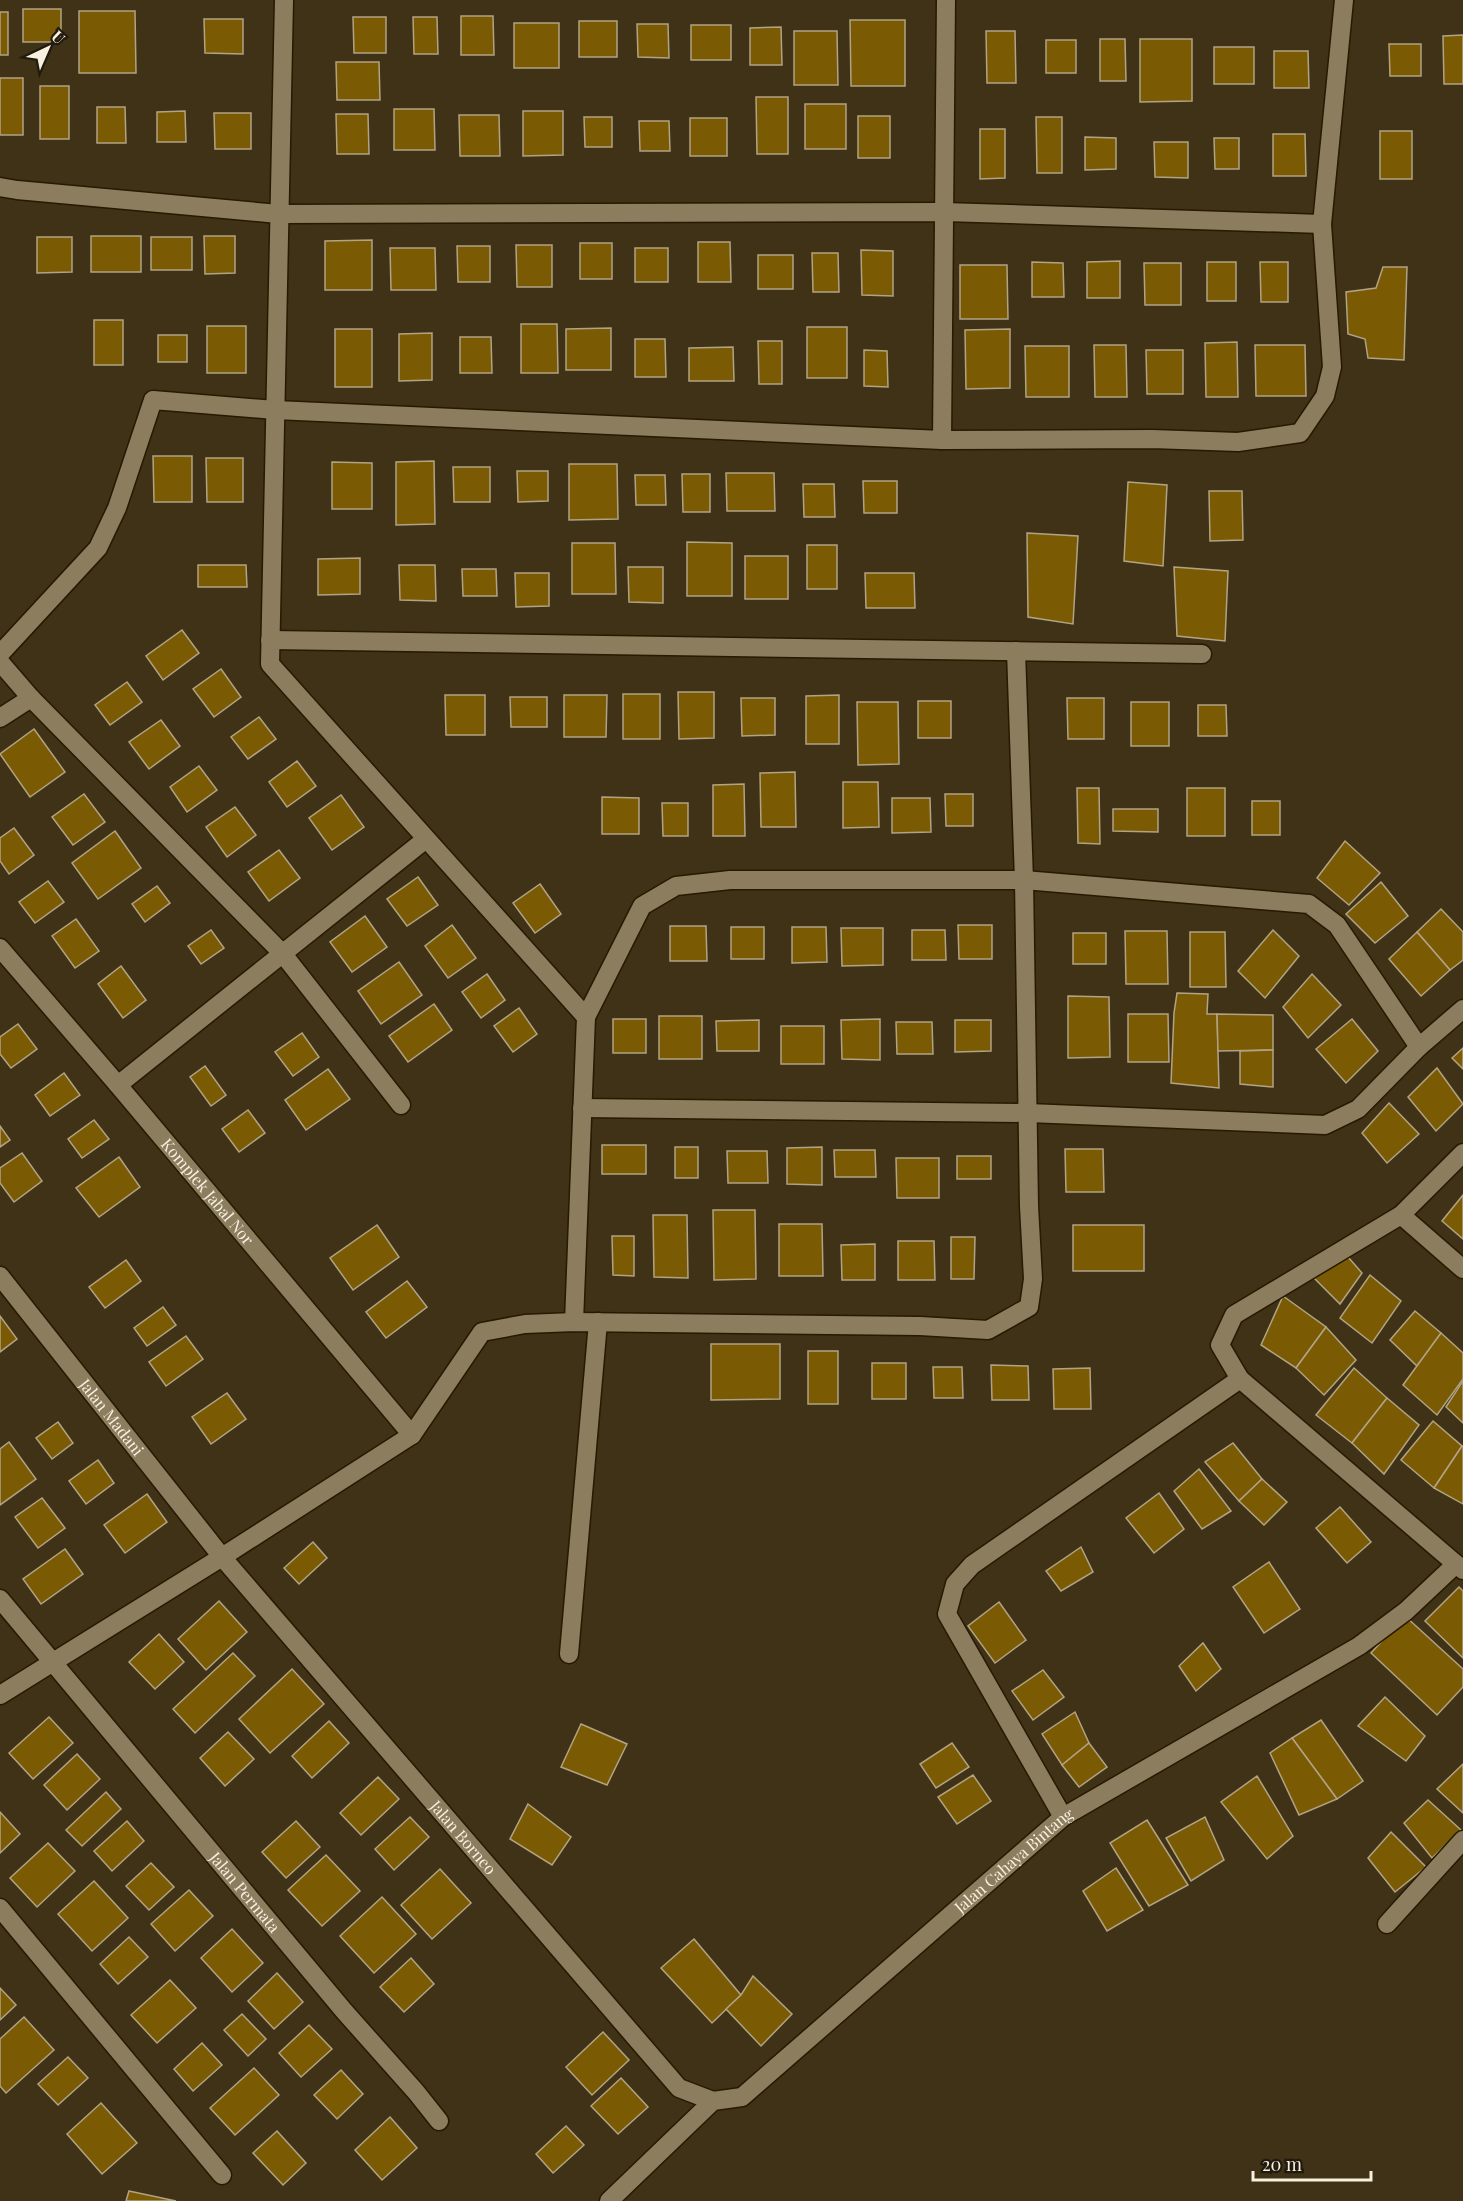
<svg xmlns="http://www.w3.org/2000/svg" width="1463" height="2201" viewBox="0 0 1463 2201" font-family="'Playfair Display',serif">
<rect width="100%" height="100%" fill="#3f3216"/>
<g fill="#7a5b04" stroke="#b2a384" stroke-width="1.5">
<rect x="23" y="9" width="38" height="33"/>
<polygon points="79,11 135,11 136,73 79,73"/>
<rect x="0" y="12" width="8" height="43"/>
<polygon points="461,16 493,16 494,55 461,55"/>
<polygon points="353,17 386,17 386,53 354,53"/>
<polygon points="413,17 437,17 438,54 414,54"/>
<polygon points="204,19 243,19 243,54 205,53"/>
<polygon points="850,20 905,20 905,86 851,86"/>
<rect x="579" y="21" width="38" height="36"/>
<rect x="514" y="23" width="45" height="45"/>
<polygon points="637,24 668,24 669,58 638,57"/>
<rect x="691" y="25" width="40" height="35"/>
<polygon points="781,27 782,65 750,65 750,28"/>
<polygon points="794,31 837,31 838,85 794,85"/>
<polygon points="986,31 1015,31 1016,83 987,83"/>
<polygon points="1463,35 1463,84 1444,84 1443,36"/>
<polygon points="1100,39 1125,39 1126,81 1100,81"/>
<polygon points="1140,39 1192,39 1192,101 1140,102"/>
<rect x="1046" y="40" width="30" height="33"/>
<polygon points="1389,44 1421,44 1421,76 1390,76"/>
<rect x="1214" y="47" width="40" height="37"/>
<polygon points="1274,51 1308,51 1309,88 1274,88"/>
<polygon points="336,62 379,62 380,100 337,100"/>
<rect x="0" y="78" width="23" height="57"/>
<rect x="40" y="86" width="29" height="53"/>
<polygon points="756,97 788,97 788,154 757,154"/>
<rect x="805" y="104" width="41" height="45"/>
<polygon points="97,107 125,107 126,143 97,143"/>
<polygon points="394,109 434,109 435,150 394,150"/>
<polygon points="185,111 186,142 157,142 157,112"/>
<polygon points="523,111 563,111 563,155 523,156"/>
<polygon points="214,113 251,113 251,149 215,149"/>
<polygon points="336,114 368,114 369,154 337,154"/>
<polygon points="459,115 499,115 500,156 460,156"/>
<rect x="858" y="116" width="32" height="42"/>
<polygon points="584,117 612,117 612,147 585,147"/>
<polygon points="1036,117 1062,117 1062,173 1037,173"/>
<rect x="690" y="118" width="37" height="38"/>
<polygon points="639,121 669,121 670,151 640,151"/>
<polygon points="980,129 1005,129 1005,178 980,179"/>
<rect x="1380" y="131" width="32" height="48"/>
<polygon points="1273,134 1305,134 1306,176 1273,176"/>
<polygon points="1085,137 1116,138 1116,169 1085,170"/>
<polygon points="1214,138 1239,138 1239,169 1215,169"/>
<polygon points="1154,142 1188,142 1188,178 1155,177"/>
<rect x="91" y="236" width="50" height="36"/>
<polygon points="204,236 235,236 235,273 205,274"/>
<polygon points="37,237 72,237 72,272 37,273"/>
<rect x="151" y="237" width="41" height="33"/>
<polygon points="372,240 372,290 325,290 325,241"/>
<polygon points="698,242 730,242 731,282 698,282"/>
<rect x="580" y="243" width="32" height="36"/>
<polygon points="516,245 552,245 552,287 517,287"/>
<polygon points="457,246 490,246 490,282 458,282"/>
<polygon points="390,248 435,248 436,290 391,290"/>
<rect x="635" y="248" width="33" height="34"/>
<polygon points="861,250 893,251 893,296 862,295"/>
<polygon points="812,253 838,253 839,292 813,292"/>
<rect x="758" y="255" width="35" height="34"/>
<polygon points="1120,261 1120,298 1087,298 1087,262"/>
<polygon points="1032,262 1063,263 1064,297 1032,297"/>
<rect x="1207" y="262" width="29" height="39"/>
<polygon points="1260,262 1288,262 1288,302 1261,302"/>
<polygon points="1144,263 1181,263 1181,305 1145,305"/>
<polygon points="960,265 1007,265 1008,319 960,319"/>
<polygon points="1383,267 1407,267 1404,360 1368,358 1365,339 1348,334 1346,292 1376,288"/>
<rect x="94" y="320" width="29" height="45"/>
<polygon points="521,324 557,324 558,373 521,373"/>
<rect x="207" y="326" width="39" height="47"/>
<rect x="807" y="327" width="40" height="51"/>
<polygon points="611,328 611,370 566,370 566,329"/>
<rect x="335" y="329" width="37" height="58"/>
<polygon points="1010,329 1010,388 966,389 965,330"/>
<polygon points="432,333 432,380 399,381 399,334"/>
<rect x="158" y="335" width="29" height="27"/>
<polygon points="460,337 491,337 492,373 460,373"/>
<polygon points="635,339 665,339 666,377 635,377"/>
<polygon points="758,341 782,341 782,384 759,384"/>
<polygon points="1237,342 1238,397 1206,397 1205,343"/>
<polygon points="1094,345 1126,345 1127,397 1095,397"/>
<polygon points="1255,345 1305,345 1306,396 1256,396"/>
<polygon points="1025,346 1069,346 1069,397 1026,397"/>
<polygon points="733,347 734,381 689,381 689,348"/>
<polygon points="864,350 887,351 888,387 864,386"/>
<polygon points="1146,350 1183,350 1183,394 1147,394"/>
<polygon points="153,456 192,456 192,502 154,502"/>
<polygon points="206,458 243,458 243,502 207,502"/>
<polygon points="434,461 435,524 396,525 396,462"/>
<polygon points="332,462 372,463 372,509 332,509"/>
<polygon points="569,464 617,464 618,519 569,520"/>
<polygon points="453,467 490,467 490,502 454,502"/>
<polygon points="517,471 548,471 548,501 518,502"/>
<polygon points="726,473 774,473 775,511 727,511"/>
<polygon points="682,474 710,474 710,512 683,512"/>
<polygon points="635,475 665,475 666,505 636,505"/>
<polygon points="863,481 897,481 897,513 864,513"/>
<polygon points="1128,482 1167,485 1163,566 1124,561"/>
<polygon points="803,484 834,484 835,517 804,517"/>
<polygon points="1209,491 1242,491 1243,540 1210,541"/>
<polygon points="1027,533 1078,536 1073,624 1028,617"/>
<polygon points="687,542 732,543 732,596 687,596"/>
<polygon points="572,543 615,543 616,594 572,594"/>
<rect x="807" y="545" width="30" height="44"/>
<rect x="745" y="556" width="43" height="43"/>
<polygon points="360,558 360,594 318,595 318,559"/>
<polygon points="198,565 246,565 247,587 198,587"/>
<polygon points="399,565 435,565 436,601 400,600"/>
<polygon points="628,567 663,567 663,603 629,602"/>
<polygon points="1174,567 1228,571 1225,641 1177,636"/>
<polygon points="462,569 496,569 497,596 463,596"/>
<polygon points="515,573 549,573 549,606 516,607"/>
<polygon points="865,573 914,573 915,608 866,608"/>
<polygon points="182,630 199,653 163,680 146,656"/>
<polygon points="221,669 241,697 214,717 193,689"/>
<polygon points="127,682 142,702 110,725 95,705"/>
<polygon points="678,692 714,692 714,738 679,739"/>
<rect x="623" y="694" width="37" height="45"/>
<polygon points="445,695 485,695 485,735 446,735"/>
<polygon points="564,695 607,695 606,737 564,737"/>
<polygon points="839,695 839,744 806,744 806,696"/>
<polygon points="510,697 547,697 547,727 511,727"/>
<polygon points="741,698 775,698 775,735 742,736"/>
<polygon points="1067,698 1104,698 1104,739 1068,739"/>
<rect x="918" y="701" width="33" height="37"/>
<polygon points="857,702 898,702 899,764 858,765"/>
<rect x="1131" y="702" width="38" height="44"/>
<polygon points="1198,705 1226,705 1227,736 1198,736"/>
<polygon points="259,717 276,739 248,759 231,737"/>
<polygon points="161,720 180,746 149,769 129,742"/>
<polygon points="34,729 65,772 30,797 0,754"/>
<polygon points="297,761 316,786 287,807 269,782"/>
<polygon points="199,766 217,790 187,812 170,787"/>
<polygon points="795,772 796,827 761,827 760,773"/>
<polygon points="843,782 878,782 879,827 843,828"/>
<polygon points="744,784 745,836 713,836 713,785"/>
<polygon points="1077,788 1099,788 1100,844 1078,843"/>
<rect x="1187" y="788" width="38" height="48"/>
<polygon points="84,794 105,822 73,845 52,817"/>
<polygon points="945,794 973,794 973,826 946,826"/>
<polygon points="341,795 364,827 332,850 309,818"/>
<polygon points="602,797 639,798 639,834 602,834"/>
<polygon points="892,798 930,798 931,832 892,833"/>
<rect x="1252" y="801" width="28" height="34"/>
<polygon points="662,803 688,803 688,836 663,836"/>
<polygon points="235,807 256,835 227,857 206,827"/>
<polygon points="1113,809 1158,809 1158,832 1113,831"/>
<polygon points="14,828 34,855 9,874 0,861 0,838"/>
<polygon points="115,831 141,868 98,899 72,863"/>
<polygon points="1345,841 1380,873 1349,905 1317,878"/>
<polygon points="279,850 300,878 269,901 248,872"/>
<polygon points="418,877 438,905 407,926 387,899"/>
<polygon points="48,881 64,902 35,923 19,902"/>
<polygon points="1381,882 1408,916 1375,943 1346,914"/>
<polygon points="540,884 561,914 535,933 513,903"/>
<polygon points="157,886 170,903 145,922 132,904"/>
<polygon points="1441,909 1463,932 1463,960 1450,970 1417,932"/>
<polygon points="365,916 387,947 352,972 330,942"/>
<polygon points="76,919 99,951 75,968 52,936"/>
<polygon points="452,925 476,958 448,978 425,946"/>
<polygon points="958,925 992,925 992,959 959,959"/>
<polygon points="670,926 706,926 707,961 670,961"/>
<rect x="731" y="927" width="33" height="32"/>
<polygon points="792,927 826,927 827,962 792,963"/>
<polygon points="841,928 883,928 883,965 842,966"/>
<polygon points="211,930 224,948 201,964 188,946"/>
<polygon points="912,930 945,930 946,960 912,960"/>
<polygon points="1273,930 1299,956 1265,998 1238,971"/>
<polygon points="1125,931 1167,931 1168,984 1126,984"/>
<polygon points="1190,932 1225,932 1226,987 1190,987"/>
<polygon points="1417,932 1450,970 1421,996 1389,959"/>
<rect x="1073" y="933" width="33" height="31"/>
<polygon points="399,962 422,995 381,1024 358,991"/>
<polygon points="121,966 146,1000 123,1018 98,984"/>
<polygon points="487,974 505,1000 481,1018 462,992"/>
<polygon points="1312,974 1341,1005 1308,1038 1283,1007"/>
<polygon points="1177,993 1208,994 1207,1014 1217,1014 1219,1088 1171,1083 1174,1013"/>
<polygon points="1068,996 1109,997 1110,1057 1068,1058"/>
<polygon points="434,1004 452,1030 408,1062 389,1036"/>
<polygon points="519,1008 537,1034 513,1052 494,1026"/>
<polygon points="1128,1014 1168,1014 1169,1062 1128,1062"/>
<polygon points="1217,1014 1273,1015 1273,1050 1218,1051"/>
<rect x="659" y="1016" width="43" height="43"/>
<rect x="613" y="1019" width="33" height="34"/>
<polygon points="880,1019 880,1060 842,1059 841,1020"/>
<polygon points="1352,1019 1378,1051 1346,1083 1316,1049"/>
<polygon points="759,1020 759,1051 717,1051 716,1021"/>
<polygon points="955,1020 991,1020 991,1051 955,1052"/>
<polygon points="896,1022 932,1022 933,1054 897,1054"/>
<polygon points="18,1024 37,1049 11,1068 0,1054 0,1037"/>
<rect x="781" y="1026" width="43" height="38"/>
<polygon points="302,1033 319,1057 293,1076 275,1052"/>
<polygon points="1463,1048 1463,1069 1452,1058"/>
<polygon points="1273,1050 1273,1087 1240,1084 1240,1051"/>
<polygon points="205,1066 226,1095 211,1106 190,1077"/>
<polygon points="1437,1068 1463,1104 1436,1131 1408,1097"/>
<polygon points="328,1069 350,1099 306,1130 285,1100"/>
<polygon points="64,1073 80,1095 50,1116 35,1095"/>
<polygon points="1389,1103 1419,1134 1387,1163 1362,1133"/>
<polygon points="248,1110 265,1133 239,1152 222,1129"/>
<polygon points="94,1120 109,1139 82,1158 68,1139"/>
<polygon points="0,1126 10,1140 0,1147"/>
<rect x="602" y="1145" width="44" height="29"/>
<rect x="675" y="1147" width="23" height="31"/>
<polygon points="822,1147 822,1185 787,1184 787,1148"/>
<polygon points="1065,1149 1103,1149 1104,1192 1066,1192"/>
<polygon points="834,1150 875,1150 876,1177 835,1177"/>
<polygon points="727,1151 767,1151 768,1183 728,1183"/>
<polygon points="22,1153 42,1181 14,1202 0,1183 0,1168"/>
<rect x="957" y="1156" width="34" height="23"/>
<polygon points="119,1157 140,1187 99,1217 76,1188"/>
<polygon points="896,1158 939,1158 939,1198 897,1198"/>
<polygon points="1463,1195 1463,1239 1442,1221"/>
<polygon points="713,1210 755,1210 756,1279 714,1280"/>
<polygon points="653,1215 687,1215 688,1278 654,1277"/>
<polygon points="779,1224 822,1224 823,1276 779,1276"/>
<polygon points="377,1225 399,1257 353,1290 330,1258"/>
<rect x="1073" y="1225" width="71" height="46"/>
<polygon points="612,1236 634,1236 634,1276 613,1275"/>
<polygon points="951,1237 975,1237 974,1279 951,1279"/>
<polygon points="898,1241 934,1241 935,1280 898,1280"/>
<polygon points="875,1244 875,1280 842,1280 841,1245"/>
<polygon points="1342,1250 1362,1273 1340,1304 1307,1271"/>
<polygon points="126,1260 141,1281 105,1308 89,1287"/>
<polygon points="1370,1275 1401,1301 1372,1343 1340,1318"/>
<polygon points="407,1281 427,1307 386,1338 366,1312"/>
<polygon points="1283,1296 1326,1327 1296,1368 1261,1345"/>
<polygon points="163,1307 176,1325 147,1346 134,1328"/>
<polygon points="1415,1311 1441,1333 1417,1366 1390,1340"/>
<polygon points="0,1316 17,1339 0,1352"/>
<polygon points="1326,1327 1356,1360 1324,1395 1296,1368"/>
<polygon points="1441,1333 1463,1353 1463,1379 1437,1415 1403,1385"/>
<polygon points="186,1336 203,1359 166,1386 149,1362"/>
<polygon points="711,1344 780,1344 780,1399 711,1400"/>
<rect x="808" y="1351" width="30" height="53"/>
<rect x="872" y="1363" width="34" height="36"/>
<polygon points="991,1365 1028,1366 1029,1400 992,1400"/>
<polygon points="933,1367 962,1367 963,1398 934,1398"/>
<polygon points="1090,1368 1091,1409 1054,1409 1053,1369"/>
<polygon points="1354,1368 1387,1398 1352,1443 1316,1415"/>
<polygon points="1463,1381 1463,1423 1446,1407"/>
<polygon points="227,1393 246,1419 211,1444 192,1417"/>
<polygon points="1387,1398 1419,1425 1384,1474 1352,1443"/>
<polygon points="1433,1421 1462,1446 1434,1488 1401,1460"/>
<polygon points="58,1422 73,1443 52,1459 36,1438"/>
<polygon points="9,1442 36,1479 0,1505 0,1449"/>
<polygon points="1233,1443 1262,1479 1239,1501 1205,1462"/>
<polygon points="1462,1446 1463,1447 1463,1504 1434,1488"/>
<polygon points="98,1460 114,1483 86,1504 69,1481"/>
<polygon points="1199,1469 1231,1511 1202,1529 1174,1491"/>
<polygon points="1262,1479 1287,1502 1264,1525 1239,1501"/>
<polygon points="1159,1493 1184,1529 1154,1553 1126,1518"/>
<polygon points="147,1494 167,1522 125,1553 104,1525"/>
<polygon points="42,1498 65,1528 38,1548 15,1517"/>
<polygon points="1340,1507 1371,1542 1347,1563 1316,1528"/>
<polygon points="313,1542 327,1558 299,1584 284,1568"/>
<polygon points="1081,1547 1093,1572 1061,1591 1046,1571"/>
<polygon points="65,1549 83,1574 41,1604 23,1579"/>
<polygon points="1269,1562 1300,1609 1264,1633 1233,1587"/>
<polygon points="1459,1587 1463,1591 1463,1658 1425,1621"/>
<polygon points="219,1601 247,1632 206,1670 178,1639"/>
<polygon points="999,1602 1026,1640 995,1663 968,1626"/>
<polygon points="1405,1616 1463,1669 1463,1687 1437,1715 1371,1653"/>
<polygon points="159,1634 184,1662 155,1689 129,1662"/>
<polygon points="1203,1643 1221,1669 1196,1691 1179,1666"/>
<polygon points="233,1653 255,1676 195,1733 173,1709"/>
<polygon points="292,1669 324,1704 270,1753 239,1719"/>
<polygon points="1043,1670 1064,1697 1033,1720 1012,1691"/>
<polygon points="1385,1697 1425,1736 1406,1761 1358,1726"/>
<polygon points="1075,1712 1089,1743 1062,1765 1042,1734"/>
<polygon points="49,1717 73,1743 33,1779 9,1753"/>
<polygon points="1321,1720 1363,1781 1337,1799 1292,1738"/>
<polygon points="329,1721 349,1743 312,1778 292,1756"/>
<polygon points="581,1724 627,1744 607,1785 561,1767"/>
<polygon points="228,1732 254,1759 225,1786 200,1758"/>
<polygon points="1292,1738 1337,1799 1299,1815 1270,1753"/>
<polygon points="952,1743 969,1767 936,1788 920,1764"/>
<polygon points="1089,1743 1107,1767 1079,1787 1062,1765"/>
<polygon points="77,1754 100,1779 67,1810 44,1785"/>
<polygon points="1463,1764 1463,1813 1437,1789"/>
<polygon points="973,1775 991,1801 957,1824 938,1797"/>
<polygon points="1257,1776 1293,1836 1267,1859 1221,1802"/>
<polygon points="378,1777 399,1799 361,1835 340,1813"/>
<polygon points="106,1792 121,1809 82,1846 66,1830"/>
<polygon points="1428,1800 1461,1830 1432,1858 1404,1823"/>
<polygon points="528,1804 571,1837 552,1865 510,1839"/>
<polygon points="0,1812 20,1834 0,1853"/>
<polygon points="410,1817 429,1837 394,1870 375,1849"/>
<polygon points="1205,1817 1224,1860 1191,1881 1166,1838"/>
<polygon points="1147,1820 1188,1885 1149,1906 1110,1843"/>
<polygon points="127,1821 144,1841 112,1871 94,1851"/>
<polygon points="296,1821 320,1847 286,1878 262,1852"/>
<polygon points="1391,1832 1426,1867 1395,1892 1368,1858"/>
<polygon points="48,1843 75,1871 37,1907 10,1878"/>
<polygon points="326,1855 360,1891 322,1926 288,1890"/>
<polygon points="151,1863 174,1887 149,1910 126,1886"/>
<polygon points="1116,1868 1143,1910 1107,1931 1083,1891"/>
<polygon points="440,1869 471,1903 432,1939 401,1905"/>
<polygon points="94,1881 128,1918 92,1951 58,1914"/>
<polygon points="189,1890 213,1916 175,1951 151,1924"/>
<polygon points="382,1897 416,1934 374,1973 340,1936"/>
<polygon points="232,1929 263,1963 232,1992 201,1958"/>
<polygon points="129,1937 148,1957 118,1984 100,1964"/>
<polygon points="694,1939 741,1995 712,2023 661,1968"/>
<polygon points="411,1958 434,1984 404,2012 380,1987"/>
<polygon points="277,1973 303,2002 274,2029 248,2001"/>
<polygon points="753,1976 792,2014 761,2046 726,2009 741,1995"/>
<polygon points="170,1980 196,2008 157,2043 131,2015"/>
<polygon points="0,1988 16,2005 0,2020"/>
<polygon points="242,2014 266,2039 248,2056 224,2030"/>
<polygon points="24,2017 54,2050 6,2093 0,2086 0,2039"/>
<polygon points="309,2025 332,2049 301,2077 279,2053"/>
<polygon points="603,2032 629,2060 592,2095 566,2067"/>
<polygon points="202,2043 222,2065 193,2091 174,2069"/>
<polygon points="68,2057 88,2078 58,2105 38,2084"/>
<polygon points="254,2068 279,2095 235,2135 210,2108"/>
<polygon points="341,2070 363,2094 337,2119 314,2095"/>
<polygon points="621,2078 648,2107 618,2134 591,2106"/>
<polygon points="101,2103 137,2143 102,2174 67,2134"/>
<polygon points="390,2117 417,2148 382,2180 355,2150"/>
<polygon points="566,2126 584,2145 553,2173 536,2154"/>
<polygon points="277,2131 306,2163 283,2185 253,2153"/>
<polygon points="129,2191 176,2201 126,2201"/>
</g>
<g fill="none" stroke-linecap="round" stroke-linejoin="round">
<g stroke="#261a00" stroke-width="21">
<g id="minor">
<polyline points="284,0 270,664 586,1017 574,1322"/>
<polyline points="0,187 17,190 279,214 944,212 1322,224"/>
<polyline points="942,440 946,0"/>
<polyline points="270,640 1202,654"/>
<polyline points="0,654 98,548 117,508 153,400 275,410 942,440 1152,439 1238,442 1300,433 1325,396 1332,367 1322,224 1344,0"/>
<polyline points="0,662 31,698 283,954 401,1105"/>
<polyline points="0,718 31,698"/>
<path id="s1" d="M0,948L118,1085L412,1435"/>
<polyline points="1419,1047 1463,1009"/>
<polyline points="118,1085 426,839"/>
<polyline points="582,1108 1028,1113 1325,1125 1358,1109 1419,1047 1337,925 1309,904 1024,880 730,880 676,886 642,906 586,1017"/>
<polyline points="1463,1153 1401,1215 1234,1315 1220,1345 1240,1379 1463,1570"/>
<polyline points="1401,1215 1463,1269"/>
<path id="s2" d="M0,1276L222,1557L679,2088L713,2101"/>
<path id="s3" d="M0,1599L344,2011L416,2092L439,2121"/>
<polyline points="569,1654 598,1322"/>
<polyline points="0,1695 222,1557 412,1435 482,1332 525,1324 574,1322 920,1326 988,1330 1029,1307 1033,1279 1029,1206 1024,880 1016,651"/>
<polyline points="1063,1817 947,1614 955,1584 972,1565 1240,1379"/>
<polyline points="0,1908 222,2175"/>
<polyline points="1387,1924 1463,1840"/>
<path id="s4" d="M609,2201L713,2101L742,2097L1063,1817L1359,1646L1406,1611L1456,1564"/>
</g>
</g>
<use href="#minor" stroke="#8c7d5f" stroke-width="18"/>
</g>
<g text-anchor="middle" stroke-width="5" stroke-linejoin="round" paint-order="stroke">
<g font-size="16" fill="#f8f0e0" stroke="#211b0f">
<text dy="6" stroke="none"><textPath href="#s1" startOffset="320">Komplek Jabal Nor</textPath></text>
<text dy="6" stroke="none"><textPath href="#s2" startOffset="180">Jalan Madani</textPath></text>
<text dy="6" stroke="none"><textPath href="#s2" startOffset="728">Jalan Borneo</textPath></text>
<text dy="6" stroke="none"><textPath href="#s4" startOffset="534">Jalan Cahaya Bintang</textPath></text>
<text dy="6" stroke="none"><textPath href="#s3" startOffset="382">Jalan Permata</textPath></text>
</g>
</g>
<g transform="translate(48 48) rotate(44)" stroke="#211b0f" stroke-width="4.5" paint-order="stroke">
<path d="M0-4.5L10 22L0 15L-10 22Z" fill="#f8f0e0"/>
<text y="-9" font-size="16" font-weight="bold" text-anchor="middle" fill="#f8f0e0">U</text>
</g>
<path d="M1253 2171v9h118v-9" fill="none" stroke="#f8f0e0" stroke-width="3"/>
<text x="1262" y="2171" font-size="18" fill="#f8f0e0" stroke="#211b0f" stroke-width="4.5" paint-order="stroke">20 m</text>
</svg>
